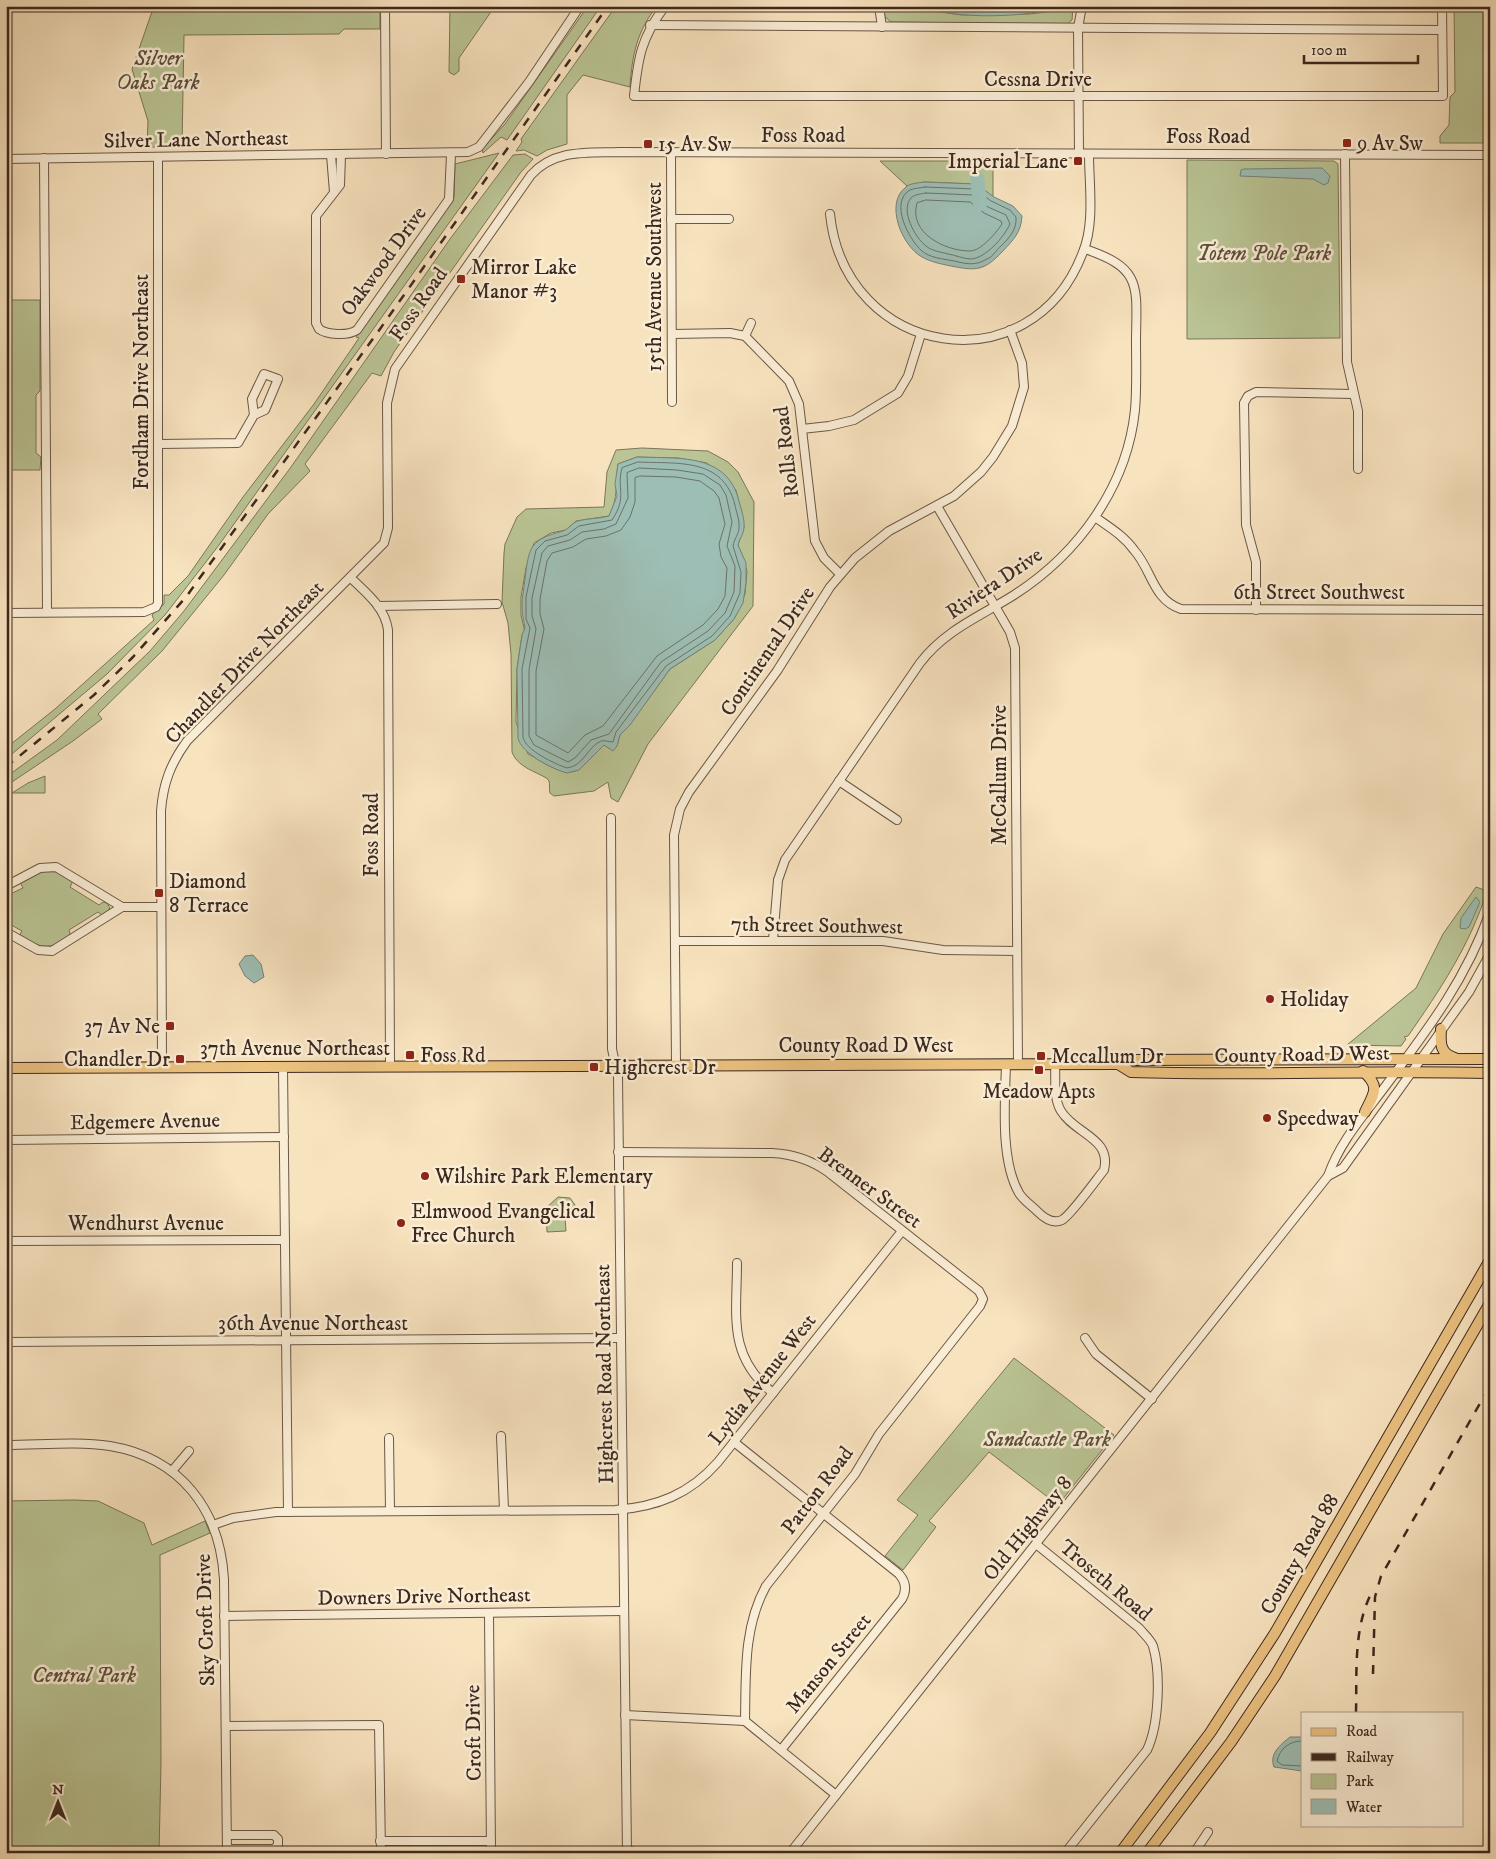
<svg xmlns="http://www.w3.org/2000/svg" width="1496" height="1859" viewBox="0 0 1496 1859" font-family="'IM FELL DW Pica',serif">
<rect width="100%" height="100%" fill="#f8e3bf"/>
<filter id="stains"><feTurbulence type="fractalNoise" baseFrequency=".004" numOctaves="4"/><feColorMatrix values="0 0 0 0 .2 0 0 0 0 .09 0 0 0 0 .02 0 0 0 .5 -.17"/></filter>
<radialGradient id="worn" r=".72"><stop offset=".6" stop-color="#630" stop-opacity="0"/><stop offset="1" stop-color="#630" stop-opacity=".3"/></radialGradient>
<g fill="#bac494" stroke="#7b7659" fill-rule="evenodd">
<polygon points="154,6 380,6 380,29 344,29 339,34 184,35 182,147 147,147 148,121 132,69"/>
<polygon points="450,6 495,6 459,58 459,71 454,75 449,72"/>
<polygon points="588,6 601,6 507,140 501,137 483,153 482,149 505,124"/>
<path d="M616,6H657C637,31 632,55 630,87L583,75L567,95V144L547,150L537,156L524,150L516,151L522,142L521,139Z"/>
<polygon points="883,6 926,6 933,11 962,15 1029,14 1047,12 1059,6 1073,6 1072,20 1067,24 891,22 885,17"/>
<polygon points="1454,6 1490,6 1489,143 1440,143 1440,136 1449,125 1450,97 1455,92"/>
<polygon points="499,153 219,545 165,615 107,674 6,759 6,748 55,709 154,620 152,615 164,604 164,595 169,595 188,576 243,497 314,404 359,338 356,337 454,197 455,164"/>
<polygon points="525,154 533,159 521,172 394,352 381,376 372,373 305,464 310,471 268,514 224,575 162,651 98,714 102,719 73,741 6,786 6,777 57,740 150,651 184,611 291,467 450,239 513,155"/>
<polygon points="1187,160 1334,161 1338,164 1340,338 1187,339"/>
<polygon points="880,161 993,161 993,197 976,184 924,182 907,186"/>
<polygon points="6,300 40,300 40,391 36,395 36,453 41,457 40,470 6,470"/>
<path d="M642,448L708,451L728,462L738,472L754,502L753,606L648,744L618,802L611,798L608,782L594,791L554,796L550,793C549,789 550,784 549,781C546,774 518,770 512,752L511,654L508,623L502,602L504,553L505,544L517,517L526,509L604,507L607,472L616,450ZM637,457L678,458L707,463L736,490L744,527L738,545L747,571L745,594L734,619L715,640L670,669L630,724L620,735L617,746L609,748L604,745C595,751 590,760 582,767C566,781 543,761 528,754L516,722L517,669L522,635L525,632L521,615V597L526,568L534,543L551,533L566,530L576,521L609,516C619,498 615,483 618,464Z"/>
<polygon points="45,776 45,793 12,793 28,783"/>
<path d="M41,871L58,872L73,881L70,887L99,905L103,902L107,903L110,908L103,916L98,912L69,930L71,937C47,950 44,949 19,936L22,931L6,922V896L23,888L20,882Z"/>
<path d="M1476,887L1487,891C1470,945 1440,990 1408,1036L1404,1037L1406,1039L1401,1046L1347,1045L1416,988L1443,934Z"/>
<polygon points="558,1197 570,1198 575,1205 574,1218 565,1218 566,1231 547,1232 546,1208"/>
<polygon points="1014,1358 1114,1435 1058,1505 989,1452 929,1521 936,1527 903,1570 885,1556 918,1515 897,1500"/>
<polygon points="74,1500 98,1501 144,1523 152,1545 205,1521 210,1533 160,1555 161,1763 159,1853 6,1853 6,1501"/>
</g>
<g fill="#9dbeb4" stroke="#768278">
<path d="M926,6H1059C1035,18 949,20 926,6Z"/>
<polygon points="1322,168 1330,176 1328,183 1324,185 1313,179 1240,176 1241,170 1244,169"/>
<path d="M924,182L976,184L994,197L1013,206L1022,216C1021,233 1013,240 1002,252C984,271 976,271 951,266C941,264 931,262 922,257C902,246 884,203 906,187C910,183 919,183 924,182Z"/>
<path d="M637,457C677,459 727,452 739,501C741,509 745,519 744,528C744,534 739,539 738,545L746,563V583L743,603L734,619L715,640L670,669L630,725L620,735L617,746L613,751L604,745L579,770L567,773C552,769 521,753 518,738L517,669L522,635L525,628C520,605 522,602 525,579C529,546 530,540 563,531C569,529 573,522 578,521C588,518 599,519 609,516L617,496L615,484L618,464Z"/>
<polygon points="1476,897 1480,902 1469,927 1465,929 1460,928 1461,918"/>
<polygon points="253,955 261,964 264,977 254,983 245,976 239,964 245,956"/>
<path d="M1290,1737H1302V1771L1274,1767C1269,1754 1280,1745 1290,1737Z"/>
</g>
<g fill="none" stroke-linecap="round" stroke-linejoin="round">
<g stroke="#6c7369" stroke-width="1">
<polyline points="937,6 963,10 1047,6"/>
<path d="M925,187L975,189L991,201L1010,210L1016,217C1017,230 1009,238 1001,246C996,250 993,257 987,259C975,266 967,264 954,261C944,259 930,258 922,251C909,240 889,202 910,190C914,188 921,188 925,187Z"/>
<path d="M926,193L973,195L988,207L1006,215L1010,224C1004,237 986,258 971,259C964,259 955,255 948,254C941,252 932,251 926,246C915,238 900,210 911,198C915,194 921,194 926,193Z"/>
<path d="M926,200L970,202L984,213L1001,221L1002,224C996,233 981,251 970,251C945,251 908,233 917,203Z"/>
<path d="M638,462C677,464 723,457 735,505C736,512 740,520 739,528C739,534 734,539 733,546L741,572L740,593L730,616L712,636L666,666L616,732L613,742C609,742 605,740 601,741C587,747 584,766 567,768C555,764 525,750 523,737L522,669L530,628L526,619V597L536,550L545,541L567,535L579,526L612,520C628,496 616,489 622,468Z"/>
<polygon points="639,468 677,470 703,474 720,485 726,495 732,522 727,546 735,566 734,592 725,613 708,631 661,662 609,734 591,740 575,758 568,762 534,745 529,736 529,670 536,629 532,616 532,598 542,553 548,546 570,540 582,532 604,529 616,524 628,498 627,473"/>
<polygon points="640,476 676,477 700,481 714,491 719,498 725,524 719,544 721,557 727,568 725,596 718,609 703,625 657,656 603,726 585,735 568,753 536,735 536,671 544,629 540,614 540,599 547,561 552,553 573,547 586,539 606,536 621,530 630,517 635,502 635,478"/>
<path d="M1302,1741C1290,1741 1280,1748 1277,1761L1282,1765L1302,1766"/>
</g>
<polyline stroke="#9dbeb4" stroke-width="14" points="978,185 977,178 980,204"/>
<g stroke="#6b5746" stroke-width="10">
<g id="minor">
<polyline points="385,6 386,154"/>
<path d="M665,6C641,38 638,58 634,96H1443L1442,6"/>
<polyline points="879,6 882,27"/>
<polyline points="650,25 1442,30"/>
<polyline points="671,153 672,402"/>
<polyline points="1079,154 1078,28 1082,6"/>
<polyline points="1345,154 1347,362 1358,411 1358,469"/>
<polyline points="331,155 334,192"/>
<path d="M341,155L340,185L316,216V323L319,329C327,335 348,336 357,330L449,199L451,154"/>
<polyline points="44,158 47,612"/>
<polyline points="6,159 468,152 479,147 486,138 529,82 580,6"/>
<path d="M830,214C845,359 1032,388 1083,252C1095,223 1089,185 1089,154"/>
<polyline points="671,219 729,219"/>
<polyline points="672,334 730,333 745,336 789,381 799,404 815,541 824,558 840,574"/>
<polyline points="745,336 751,323"/>
<polyline points="802,429 829,426 854,420 898,393 908,376 921,334"/>
<polyline points="159,444 238,443 254,415 265,410 278,379 264,374 252,399 254,415"/>
<polyline points="937,506 1010,632 1015,648 1018,1064"/>
<path d="M1095,517C1109,527 1124,536 1134,550C1152,570 1153,600 1181,609L1490,610"/>
<path d="M351,578C366,593 385,607 388,630L390,1066"/>
<polyline points="378,606 497,604"/>
<polyline points="1256,610 1256,562 1246,525 1244,403 1248,396 1256,392 1353,394"/>
<polyline points="6,613 144,612 156,607 158,603 158,157"/>
<polyline points="839,781 897,820"/>
<polyline points="611,818 612,1049 618,1077 627,1853"/>
<polyline points="6,886 40,868 56,867 122,907"/>
<polyline points="6,932 38,950 52,951 122,907 161,907"/>
<path d="M773,940L778,880L785,860L920,663C945,630 981,616 1014,595C1078,554 1127,487 1135,410C1137,387 1136,362 1136,338C1137,284 1141,268 1085,249"/>
<polyline points="675,941 883,941 943,950 1017,951"/>
<polyline points="676,1064 674,835 680,809 689,792 777,671 830,587 855,558 889,531 954,496 981,472 993,457 1012,426 1024,387 1022,363 1010,330"/>
<path d="M1006,1064C1005,1102 1000,1160 1019,1193C1023,1200 1032,1206 1038,1212C1044,1218 1053,1224 1062,1220C1071,1215 1096,1180 1104,1170C1112,1138 1075,1134 1061,1111C1053,1098 1056,1079 1055,1064"/>
<path d="M162,1067L161,811C163,783 171,763 187,741L384,543L388,528L387,403L395,369L531,175C554,149 587,153 619,152L1490,155"/>
<polyline points="283,1067 288,1512"/>
<polyline points="6,1140 284,1137"/>
<path d="M618,1152L772,1153C793,1154 811,1160 828,1172L979,1291L983,1299L980,1306L879,1434L855,1474L766,1586C743,1628 746,1675 745,1721"/>
<polyline points="1328,1176 1343,1168 1469,992 1490,954"/>
<polyline points="6,1241 285,1240"/>
<path d="M737,1263C737,1316 727,1356 773,1393"/>
<polyline points="1085,1338 1096,1354 1152,1399"/>
<polyline points="6,1342 620,1338"/>
<polyline points="501,1436 504,1510"/>
<polyline points="389,1438 390,1511"/>
<path d="M734,1442L899,1574C906,1582 907,1590 902,1599L781,1750"/>
<path d="M6,1445C40,1445 77,1441 110,1446C181,1458 220,1510 224,1579L227,1853"/>
<polyline points="172,1471 189,1451"/>
<path d="M213,1525L233,1518L276,1512L615,1510C657,1507 690,1494 718,1462L902,1231"/>
<path d="M1036,1544L1139,1628C1143,1633 1151,1640 1153,1646C1161,1673 1159,1725 1147,1750L1065,1853"/>
<polyline points="489,1614 491,1853"/>
<polyline points="224,1616 623,1611"/>
<polyline points="625,1715 745,1721 836,1795"/>
<polyline points="226,1726 379,1725 381,1853"/>
<polyline points="227,1835 274,1835 278,1839 278,1845 274,1849 227,1849"/>
<polyline points="380,1841 491,1841"/>
<polyline points="627,1850 640,1853"/>
<path d="M790,1853L1328,1176C1340,1141 1365,1114 1387,1084C1429,1028 1466,979 1490,912"/>
<polyline points="1194,1853 1208,1832"/>
</g>
</g>
<g stroke="#3c281e" stroke-width="12">
<g id="major">
<path d="M1441,1029C1440,1043 1440,1054 1455,1058"/>
<path d="M1118,1064L1131,1072C1251,1076 1370,1070 1490,1073"/>
<polyline points="6,1068 1118,1064 1131,1060 1490,1059"/>
<path d="M1363,1071C1381,1087 1374,1093 1365,1112"/>
<polyline points="1120,1853 1210,1733 1275,1633 1490,1260"/>
<polyline points="1147,1853 1231,1742 1275,1676 1490,1303"/>
</g>
</g>
<use href="#minor" stroke="#faedd5" stroke-width="8"/>
<use href="#major" stroke="#ecc280" stroke-width="10"/>
<g stroke="#3c281e" stroke-width="2.5" stroke-dasharray="9 9" stroke-linecap="butt">
<polyline points="6,767 94,695 133,657 186,597 380,329 608,6"/>
<polyline points="1373,1674 1375,1597 1381,1576 1490,1386"/>
<path d="M1356,1712C1357,1672 1353,1626 1373,1590"/>
</g>
</g>
<g fill="#8f2418" stroke="#faedd5" stroke-width="2">
<rect x="1342" y="138" width="10" height="10" rx="2.5"/>
<rect x="643" y="139" width="10" height="10" rx="2.5"/>
<rect x="1073" y="156" width="10" height="10" rx="2.5"/>
<rect x="456" y="274" width="10" height="10" rx="2.5"/>
<rect x="154" y="888" width="10" height="10" rx="2.5"/>
<circle cx="1270" cy="999" r="5"/>
<rect x="165" y="1021" width="10" height="10" rx="2.5"/>
<rect x="405" y="1050" width="10" height="10" rx="2.5"/>
<rect x="1036" y="1051" width="10" height="10" rx="2.5"/>
<rect x="175" y="1054" width="10" height="10" rx="2.5"/>
<rect x="589" y="1062" width="10" height="10" rx="2.5"/>
<rect x="1034" y="1065" width="10" height="10" rx="2.5"/>
<circle cx="1267" cy="1118" r="5"/>
<circle cx="425" cy="1176" r="5"/>
<circle cx="401" cy="1223" r="5"/>
</g>
<g text-anchor="middle" stroke-width="5" stroke-linejoin="round" paint-order="stroke">
<g font-size="21" font-style="italic" fill="#5c4f3c" stroke="#faedd5">
<text x="158" y="65">Silver<tspan x="158" dy="24">Oaks Park</tspan></text>
<text x="1264" y="260">Totem Pole Park</text>
<text x="1047" y="1446">Sandcastle Park</text>
<text x="84" y="1682">Central Park</text>
</g>
<g font-size="21" fill="#3c281e" stroke="#faedd5">
<text x="1038" y="86">Cessna Drive</text>
<text x="803" y="142">Foss Road</text>
<text x="1208" y="143">Foss Road</text>
<text transform="translate(196 139) rotate(-1)" y="7">Silver Lane Northeast</text>
<text transform="translate(383 261) rotate(-54)" y="7">Oakwood Drive</text>
<text transform="translate(654 277) rotate(-90)" y="7">15th Avenue Southwest</text>
<text transform="translate(418 304) rotate(-55)" y="7">Foss Road</text>
<text transform="translate(141 382) rotate(-90)" y="7">Fordham Drive Northeast</text>
<text transform="translate(786 452) rotate(-97)" y="7">Rolls Road</text>
<text transform="translate(994 583) rotate(-34)" y="7">Riviera Drive</text>
<text x="1319" y="599">6th Street Southwest</text>
<text transform="translate(767 651) rotate(-56)" y="7">Continental Drive</text>
<text transform="translate(244 662) rotate(-46)" y="7">Chandler Drive Northeast</text>
<text transform="translate(999 775) rotate(-90)" y="7">McCallum Drive</text>
<text transform="translate(371 835) rotate(-90)" y="7">Foss Road</text>
<text transform="translate(817 925) rotate(1)" y="7">7th Street Southwest</text>
<text x="866" y="1052">County Road D West</text>
<text x="295" y="1055">37th Avenue Northeast</text>
<text transform="translate(1302 1054) rotate(-1)" y="7">County Road D West</text>
<text transform="translate(145 1121) rotate(-1)" y="7">Edgemere Avenue</text>
<text transform="translate(870 1187) rotate(36)" y="7">Brenner Street</text>
<text x="146" y="1230">Wendhurst Avenue</text>
<text x="313" y="1330">36th Avenue Northeast</text>
<text transform="translate(604 1374) rotate(-91)" y="7">Highcrest Road Northeast</text>
<text transform="translate(762 1379) rotate(-52)" y="7">Lydia Avenue West</text>
<text transform="translate(817 1490) rotate(-53)" y="7">Patton Road</text>
<text transform="translate(1027 1528) rotate(-51)" y="7">Old Highway 8</text>
<text transform="translate(1299 1554) rotate(-60)" y="7">County Road 88</text>
<text transform="translate(1106 1580) rotate(40)" y="7">Troseth Road</text>
<text transform="translate(424 1596) rotate(-1)" y="7">Downers Drive Northeast</text>
<text transform="translate(205 1620) rotate(-92)" y="7">Sky Croft Drive</text>
<text transform="translate(828 1663) rotate(-51)" y="7">Manson Street</text>
<text transform="translate(473 1733) rotate(-91)" y="7">Croft Drive</text>
</g>
<g font-size="21" fill="#3c281e" stroke="#faedd5" text-anchor="start">
<text x="1357" y="150">9 Av Sw</text>
<text x="658" y="151">15 Av Sw</text>
<text x="1068" y="168" text-anchor="end">Imperial Lane</text>
<text x="471" y="274">Mirror Lake<tspan x="471" dy="24">Manor #3</tspan></text>
<text x="169" y="888">Diamond<tspan x="169" dy="24">8 Terrace</tspan></text>
<text x="1280" y="1006">Holiday</text>
<text x="160" y="1033" text-anchor="end">37 Av Ne</text>
<text x="420" y="1062">Foss Rd</text>
<text x="1051" y="1063">Mccallum Dr</text>
<text x="170" y="1066" text-anchor="end">Chandler Dr</text>
<text x="604" y="1074">Highcrest Dr</text>
<text x="1039" y="1098" text-anchor="middle">Meadow Apts</text>
<text x="1277" y="1125">Speedway</text>
<text x="435" y="1183">Wilshire Park Elementary</text>
<text x="411" y="1218">Elmwood Evangelical<tspan x="411" dy="24">Free Church</tspan></text>
</g>
</g>
<rect width="1496" height="1859" fill="none" stroke="#f8e3bf" stroke-width="25"/>
<rect x="8" y="8" width="1481" height="1844" fill="none" stroke="#3c281e" stroke-width="2.5"/>
<rect x="12" y="12" width="1471" height="1834" fill="none" stroke="#3c281e"/>
<rect x="1301" y="1712" width="162" height="115" fill="#faedd5" stroke="#ae9e8c"/>
<rect x="1311" y="1728" width="25" height="8" fill="#ecc280" stroke="#ae9e8c"/>
<text x="1346" y="1736" font-size="15" fill="#3c281e">Road</text>
<rect x="1311" y="1753" width="25" height="8" fill="#3c281e" stroke="#ae9e8c"/>
<text x="1346" y="1762" font-size="15" fill="#3c281e">Railway</text>
<rect x="1311" y="1774" width="25" height="15" fill="#bac494" stroke="#ae9e8c"/>
<text x="1346" y="1786" font-size="15" fill="#3c281e">Park</text>
<rect x="1311" y="1799" width="25" height="15" fill="#9dbeb4" stroke="#ae9e8c"/>
<text x="1346" y="1812" font-size="15" fill="#3c281e">Water</text>
<g transform="translate(58 1802)" stroke="#faedd5" stroke-width="4" paint-order="stroke">
<path d="M0-4L9 19L0 12L-9 19Z" fill="#3c281e"/>
<text y="-8" font-size="14" font-weight="bold" text-anchor="middle" fill="#3c281e">N</text>
</g>
<path d="M1304 55v8h114v-8" fill="none" stroke="#3c281e" stroke-width="2.5"/>
<text x="1311" y="55" font-size="15" fill="#3c281e" stroke="#faedd5" stroke-width="4" paint-order="stroke">100 m</text>
<rect width="100%" height="100%" filter="url(#stains)"/>
<rect width="100%" height="100%" fill="url(#worn)"/>
</svg>
